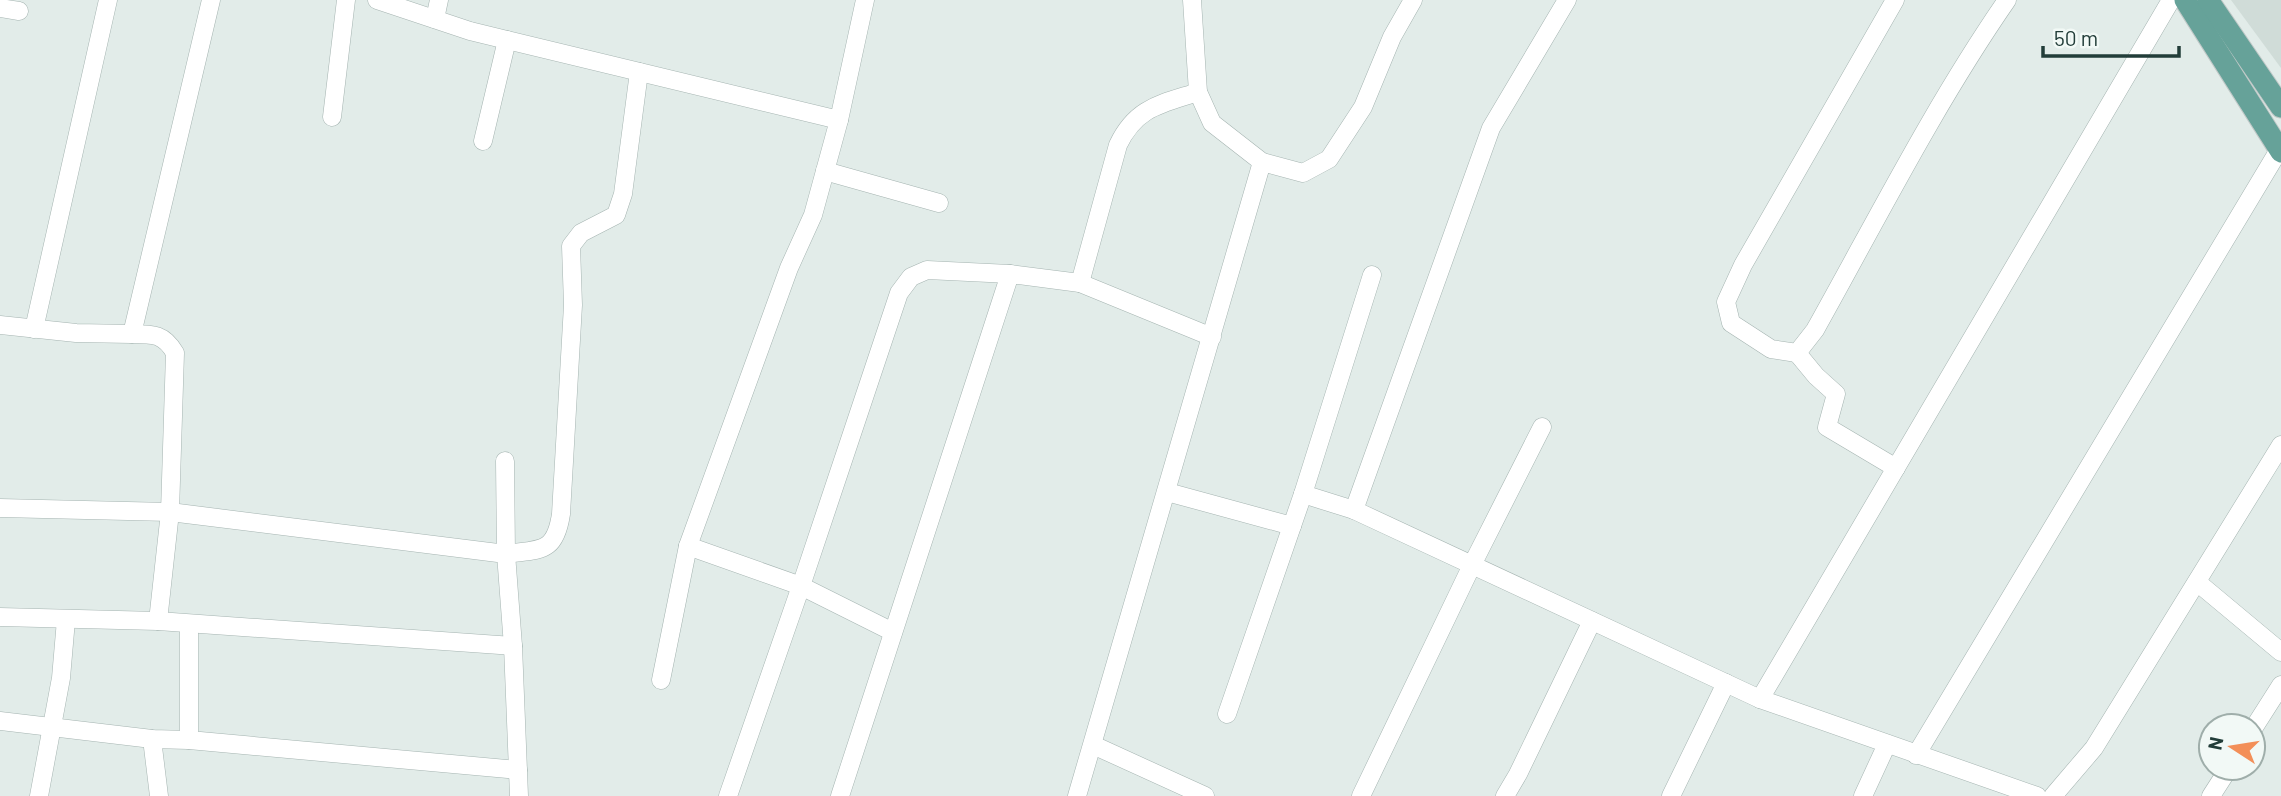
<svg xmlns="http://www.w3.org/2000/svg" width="2281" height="796" viewBox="0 0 2281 796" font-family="Barlow,sans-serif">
<rect width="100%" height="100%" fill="#e2ece9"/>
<polygon fill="#d0dcd8" points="2231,0 2281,0 2281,68"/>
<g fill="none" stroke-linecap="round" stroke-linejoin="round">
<g stroke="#a5b4b1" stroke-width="19">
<g id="street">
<polyline points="377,0 470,31 839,120"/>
<polyline points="1192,0 1198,92 1212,123 1262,162 1303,173 1329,159 1363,107 1392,37 1413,0"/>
<path d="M1895,0L1743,265L1726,302L1731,323L1771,349L1797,353L1815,330C1877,219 1935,104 2007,0"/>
<polyline points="0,8 19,11"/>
<polyline points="435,19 439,0"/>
<polyline points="332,117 346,0"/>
<polyline points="483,141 507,40"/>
<polyline points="825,171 939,203"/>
<polyline points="1080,283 1212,337"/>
<polyline points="0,325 76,333 132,334"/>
<polyline points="34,329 108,0"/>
<polyline points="1797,353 1816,376 1836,394 1827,427 1896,468"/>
<polyline points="505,461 506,554 513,646 519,796"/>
<polyline points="1167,492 1292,526"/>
<polyline points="1303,494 1354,510 1760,699 2037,796"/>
<path d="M0,508L170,512L506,554C540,549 555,554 561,514L573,305L571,246L581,233L616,215L623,194L639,72"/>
<polyline points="1354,510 1491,128 1567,0"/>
<polyline points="688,546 801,586 893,632"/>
<polyline points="2197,582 2281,652"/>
<polyline points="0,617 158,621 513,646"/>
<path d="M158,621L170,512L175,353C164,334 154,334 132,334L211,0"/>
<polyline points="189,624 189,740"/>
<polyline points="661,680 688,546 789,268 813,215 839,120 865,0"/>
<polyline points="1760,699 2171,0"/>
<polyline points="1227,714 1303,494 1372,275"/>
<polyline points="0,721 152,739 189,740 518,770"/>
<polyline points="2253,729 2281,685"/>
<polyline points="152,739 159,796"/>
<polyline points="1093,745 1205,796"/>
<polyline points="1916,755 2279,150"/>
<polyline points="39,796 61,678 66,620"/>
<polyline points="728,796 801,586 899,293 911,277 927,270 1010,274"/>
<path d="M840,796L1010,274L1080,283L1118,145C1136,107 1161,104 1198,92"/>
<polyline points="1077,796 1262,162"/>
<polyline points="1361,796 1472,565 1542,427"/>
<polyline points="1505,796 1518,774 1592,621"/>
<polyline points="1671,796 1726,683"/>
<polyline points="1863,796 1887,744"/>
<polyline points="2053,796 2094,748 2281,445"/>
<polyline points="2211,796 2229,768"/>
</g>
</g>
<g stroke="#c1c9c8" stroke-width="23">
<g id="primary">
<polyline points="2185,0 2281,152"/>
<polyline points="2208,0 2281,107"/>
</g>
</g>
<use href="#street" stroke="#fff" stroke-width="18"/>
<use href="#primary" stroke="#66a299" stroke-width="21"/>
</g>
<g transform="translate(2232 747) rotate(282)"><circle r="33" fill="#f2f9f6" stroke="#9faeaa" stroke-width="2"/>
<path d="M0-5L12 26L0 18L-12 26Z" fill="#f38f58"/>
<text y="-10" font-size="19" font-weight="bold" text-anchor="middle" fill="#223d39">N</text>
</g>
<path d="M2043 46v10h136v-10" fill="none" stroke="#223d39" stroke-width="3.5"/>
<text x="2054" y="46" font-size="21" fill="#223d39" stroke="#f2f9f6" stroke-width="5" paint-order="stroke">50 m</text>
</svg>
